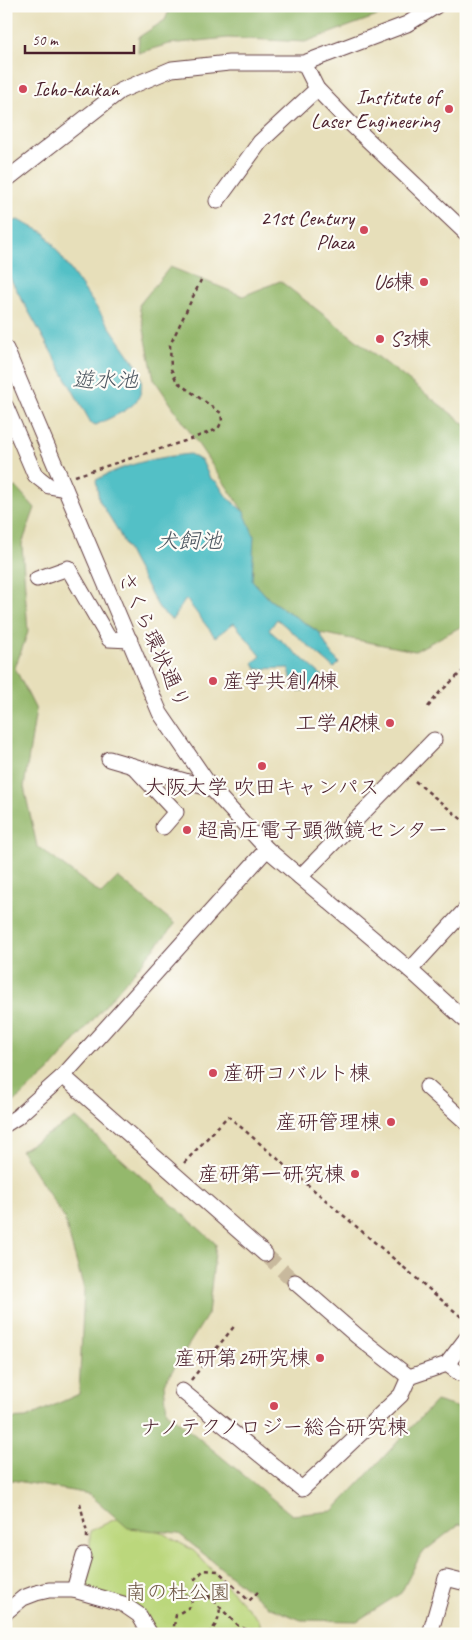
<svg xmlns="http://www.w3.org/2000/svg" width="472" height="1640" viewBox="0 0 472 1640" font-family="Caveat,'Klee One',sans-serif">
<rect width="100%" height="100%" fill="#fdfcf7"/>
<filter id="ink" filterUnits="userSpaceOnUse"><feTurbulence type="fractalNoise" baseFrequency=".02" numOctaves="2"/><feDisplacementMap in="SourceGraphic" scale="10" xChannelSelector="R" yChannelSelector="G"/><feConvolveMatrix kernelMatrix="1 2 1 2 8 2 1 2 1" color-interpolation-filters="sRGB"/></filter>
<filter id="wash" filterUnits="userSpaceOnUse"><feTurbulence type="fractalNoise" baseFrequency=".0096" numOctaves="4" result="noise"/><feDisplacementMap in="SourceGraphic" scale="20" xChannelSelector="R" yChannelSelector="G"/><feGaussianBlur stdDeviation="1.12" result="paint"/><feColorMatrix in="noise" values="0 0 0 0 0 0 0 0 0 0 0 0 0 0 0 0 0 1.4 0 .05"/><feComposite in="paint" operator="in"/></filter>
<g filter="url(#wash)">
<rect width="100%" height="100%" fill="#e7dfba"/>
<polygon fill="#bbd77c" stroke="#827b54" points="122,1516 159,1531 194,1551 259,1620 263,1634 158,1634 142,1609 81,1587 90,1552 90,1531"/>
<g fill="#94b86c" stroke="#6f6c4c">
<polygon points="171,6 399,6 391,11 305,42 228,38 169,44 138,53 139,37 165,20"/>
<polygon points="170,267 243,296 280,281 466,425 466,624 415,651 320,633 270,600 252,580 253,570 244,512 154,379 139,305"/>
<polygon points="16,487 35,508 22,544 28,632 15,668 36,710 24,787 37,846 101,894 118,877 175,924 49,1071 6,1109 6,489"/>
<polygon points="76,1118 216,1244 208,1314 164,1384 167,1412 292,1515 333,1511 436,1401 466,1410 466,1525 459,1524 421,1554 401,1593 357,1621 301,1620 269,1607 178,1533 128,1528 89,1494 6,1479 6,1419 26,1418 79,1394 84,1289 64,1218 21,1150"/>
</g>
<g fill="#52c0c6" stroke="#4e7078">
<path d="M18,220L45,233L139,369C150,406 124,410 96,425L91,423L6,271V228L11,222Z"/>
<path d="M190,454L202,461L210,478L217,482L226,496L244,512L254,536L252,580L270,600L320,633L327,647L339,663L334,668L277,619L269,630L326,679L311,690L294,691L289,668L256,669L253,663L261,656L234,623L215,637L186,599L172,620L160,610L133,561L117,529L99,500L96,480C125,464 157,457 190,454Z"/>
</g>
</g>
<g filter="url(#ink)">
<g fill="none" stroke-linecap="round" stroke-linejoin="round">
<polyline stroke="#c8b99d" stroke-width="15" stroke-dasharray="15 8" stroke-linecap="butt" points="265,1254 295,1282"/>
<g stroke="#623c40" stroke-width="17">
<g id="minor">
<polyline points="304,63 317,89 350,123 466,233"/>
<polyline points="6,180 120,91 172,69 229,63 304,63 407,24 436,6"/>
<polyline points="217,201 260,142 317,89"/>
<polyline points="6,349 160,713 212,789 267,849 410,970 466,1021"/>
<polyline points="6,407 35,475 49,486 65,489"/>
<polyline points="37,579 68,568 109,639 130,640"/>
<polyline points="109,759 212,789"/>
<polyline points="133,766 176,812 163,827"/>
<polyline points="300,877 434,740"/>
<polyline points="410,970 466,909"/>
<polyline points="63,1076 265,1254"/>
<polyline points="427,1087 466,1122"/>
<polyline points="6,1124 17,1117 63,1076 267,849"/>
<polyline points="295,1282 357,1336 409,1377"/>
<polyline points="447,1364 459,1373 466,1375"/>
<polyline points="182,1391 302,1489 401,1395 409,1377 447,1364 466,1339"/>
<polyline points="74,1590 84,1556"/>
<polyline points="6,1612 23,1598 36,1593 49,1590 74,1590 123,1604 139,1615 150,1634"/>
<polyline points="430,1634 446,1578 466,1583"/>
</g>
</g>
<g stroke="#623c40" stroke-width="2.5" stroke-dasharray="4 4" stroke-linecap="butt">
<polyline points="75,476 185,441 218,429 222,421 221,413 177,382 171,369 170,345 201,280"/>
<polyline points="428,707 439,693 466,668"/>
<polyline points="415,781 466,823"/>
<polyline points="184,1163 228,1116 466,1321"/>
<polyline points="191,1380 236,1324"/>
<polyline points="80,1503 87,1533 87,1542"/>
<polyline points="258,1592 249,1601 218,1571 204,1570 194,1580 237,1625 247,1630 260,1630"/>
<path d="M192,1600C199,1595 203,1595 211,1599"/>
<polyline points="175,1634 174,1626 176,1615 190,1607 192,1600 185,1594"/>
<path d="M208,1634C217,1625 219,1619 220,1607"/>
</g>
<use href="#minor" stroke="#fff" stroke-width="15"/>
</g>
</g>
<g fill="#d1495b" stroke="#fdfcf7" stroke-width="2">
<circle cx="23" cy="89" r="5"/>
<circle cx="449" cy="109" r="5"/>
<circle cx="364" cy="230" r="5"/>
<circle cx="424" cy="282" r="5"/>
<circle cx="380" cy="339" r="5"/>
<circle cx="213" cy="681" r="5"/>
<circle cx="390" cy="723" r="5"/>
<circle cx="262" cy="766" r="5"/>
<circle cx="187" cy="830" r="5"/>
<circle cx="213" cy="1073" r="5"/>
<circle cx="391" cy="1122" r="5"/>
<circle cx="355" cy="1174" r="5"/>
<circle cx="320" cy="1358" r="5"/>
<circle cx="274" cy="1406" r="5"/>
</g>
<g text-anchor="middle" stroke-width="4.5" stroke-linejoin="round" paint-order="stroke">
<g font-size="21" fill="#4a1f2b" stroke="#fdfcf7" text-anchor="end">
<text x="33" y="96" text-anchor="start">Icho-kaikan</text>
<text x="439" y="104">Institute of<tspan x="439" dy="24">Laser Engineering</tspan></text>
<text x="354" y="225">21st Century<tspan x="354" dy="24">Plaza</tspan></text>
<text x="414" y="289">U6棟</text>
<text x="390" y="346" text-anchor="start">S3棟</text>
<text x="223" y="688" text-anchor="start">産学共創A棟</text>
<text x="380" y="730">工学AR棟</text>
<text x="262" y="794" text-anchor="middle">大阪大学 吹田キャンパス</text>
<text x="197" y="837" text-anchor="start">超高圧電子顕微鏡センター</text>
<text x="223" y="1080" text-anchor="start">産研コバルト棟</text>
<text x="381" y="1129">産研管理棟</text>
<text x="345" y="1181">産研第一研究棟</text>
<text x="310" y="1365">産研第2研究棟</text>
<text x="274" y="1434" text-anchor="middle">ナノテクノロジー総合研究棟</text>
</g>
<g font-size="21" fill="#4a1f2b" stroke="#fdfcf7">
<text transform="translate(154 640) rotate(66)" y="7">さくら環状通り</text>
</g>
<g font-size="21" fill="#6c5643" stroke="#fdfcf7">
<text x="178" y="1599">南の杜公園</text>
</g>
<g font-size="22" font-style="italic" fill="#4d5761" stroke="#fdfcf7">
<text x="105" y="387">遊水池</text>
<text x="189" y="548">犬飼池</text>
</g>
</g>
<rect width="472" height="1640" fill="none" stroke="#fdfcf7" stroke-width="25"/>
<path d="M25 45v8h109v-8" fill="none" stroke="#4a1f2b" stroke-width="2.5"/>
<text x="32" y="45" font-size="15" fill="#4a1f2b" stroke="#fdfcf7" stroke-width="4" paint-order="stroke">50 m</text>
</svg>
